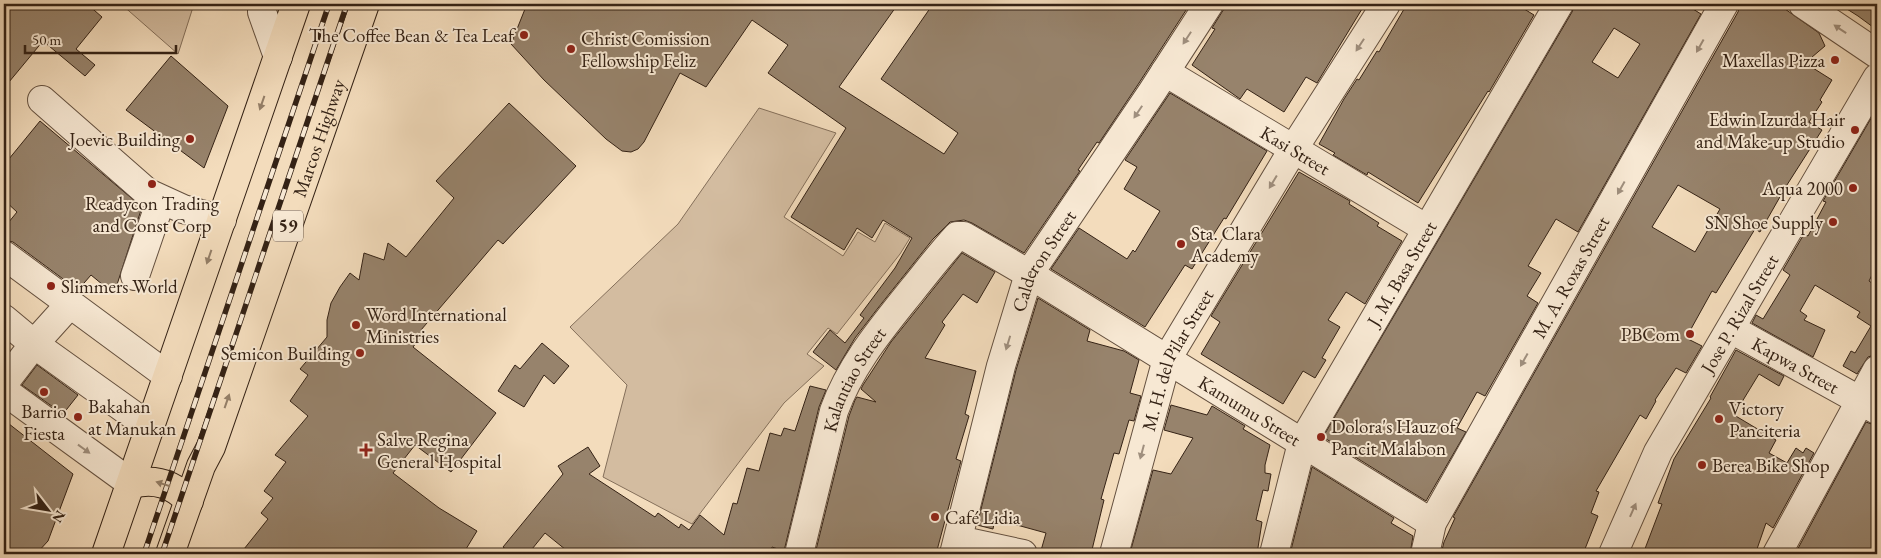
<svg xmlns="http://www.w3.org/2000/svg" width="1881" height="558" viewBox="0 0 1881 558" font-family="'EB Garamond',serif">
<rect width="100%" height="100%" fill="#f3dcbc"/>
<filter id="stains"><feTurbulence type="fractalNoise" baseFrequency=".004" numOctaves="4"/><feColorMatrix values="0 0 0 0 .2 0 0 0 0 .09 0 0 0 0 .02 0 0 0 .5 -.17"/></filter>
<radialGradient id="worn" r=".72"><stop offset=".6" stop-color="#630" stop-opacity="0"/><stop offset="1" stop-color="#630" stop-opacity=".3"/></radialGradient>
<g fill="#d3bca0" stroke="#846f5a">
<polygon points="121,4 194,4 178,54"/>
<polygon points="759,108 836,133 784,217 843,256 858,232 875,242 885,223 910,238 900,254 837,334 828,328 807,354 824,366 784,403 692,524 603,477 627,385 570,327 678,224"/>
</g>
<g fill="#97836c" stroke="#342215" fill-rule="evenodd">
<polygon points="4,4 87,4 102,17 76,49 95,65 85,76 43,41 4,88"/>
<polygon points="527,4 898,4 839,87 944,154 958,133 881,79 933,4 1190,4 1139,83 1099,143 1097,142 1078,170 1080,171 1024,253 972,223 964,220 950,222 933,239 878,308 855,338 836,370 813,352 830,330 845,343 864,318 860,315 895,268 912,238 883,220 872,238 857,228 844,250 791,217 846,128 768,73 788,45 752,20 706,87 680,73 644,142 638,149 631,152 622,151 606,139 544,80 511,44"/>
<polygon points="1227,4 1365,4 1317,83 1306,77 1284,112 1247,89 1240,99 1192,65 1215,29 1212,28"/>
<polygon points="1407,4 1516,4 1534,15 1489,92 1488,91 1418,203 1368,172 1367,175 1333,155 1335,153 1319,144 1344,99 1357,79 1359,80 1377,51 1379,52"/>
<path d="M1575,4H1685L1701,14L1578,232L1556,219L1528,266L1541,273L1527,296L1538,303L1485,396L1477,392L1457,428L1466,432L1426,501L1323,437L1572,12ZM1614,28L1640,44L1618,78L1592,62Z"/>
<path d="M1740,4H1778L1819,33L1825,46L1805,63L1832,80L1820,100L1822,102L1809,122L1822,130L1785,188L1760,232L1755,229L1716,293L1712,291L1686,338L1702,346L1686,373L1676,368L1655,400L1656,401L1646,419L1640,415L1596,491L1599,492L1591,513L1598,516L1583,554H1441L1444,542L1455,518L1453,517L1738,12ZM1678,185L1720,209L1695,252L1652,227Z"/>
<polygon points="1839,4 1877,4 1877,30 1858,16"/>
<polygon points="171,56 228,106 204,168 126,110"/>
<polygon points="1170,93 1267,151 1226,219 1224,218 1192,269 1185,265 1145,327 1051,269 1079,228 1127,259 1133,250 1135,252 1160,211 1124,189 1137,167 1125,160"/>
<polygon points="509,103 576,166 503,244 498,240 421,330 424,333 413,347 496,413 451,472 415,445 393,473 439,508 477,531 463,554 240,554 268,519 261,513 273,498 264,491 286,462 275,455 308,416 290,401 308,375 300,369 327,337 327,320 331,303 340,287 350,273 359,280 364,253 384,260 388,243 406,257 454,198 436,181"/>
<polygon points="1877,108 1877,265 1869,281 1876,286 1877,283 1877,354 1868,357 1857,374 1843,366 1851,351 1855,353 1871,326 1857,317 1860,312 1815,285 1800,311 1807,316 1804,320 1825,330 1813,357 1752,323 1756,315 1763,319 1790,275 1783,270 1804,234 1808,236 1826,202 1823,201"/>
<polygon points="40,121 142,207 114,294 91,275 78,290 13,242 4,240 4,228 17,212 4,200 4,165"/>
<polygon points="1299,172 1350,201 1349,204 1379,223 1377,226 1402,241 1365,304 1346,292 1328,320 1340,327 1322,358 1326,360 1315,378 1303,371 1283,404 1201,354 1220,322 1211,316"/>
<polygon points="962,253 995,272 977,303 963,294 942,322 945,325 925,358 976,371 965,414 969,416 956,459 961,461 936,554 815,554 849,416 855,400 857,397 876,402 861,389 863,385 891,342"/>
<polygon points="1038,298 1090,330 1087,341 1124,351 1139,360 1130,393 1141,396 1134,421 1129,420 1119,454 1114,453 1101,499 1104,500 1091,554 1040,554 1046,533 995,519 993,529 977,525 1016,370"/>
<polygon points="542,343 569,366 554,384 544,375 524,407 498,391 515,365 520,369"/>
<polygon points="1736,350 1784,376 1779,386 1759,374 1734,415 1776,440 1769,453 1787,463 1796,448 1803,453 1806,448 1814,453 1773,528 1766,523 1757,549 1755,549 1752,554 1643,554 1662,504 1658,503 1674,459 1711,398 1710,397"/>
<polygon points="37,365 78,395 63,414 22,385"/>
<polygon points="810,386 826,390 819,407 784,551 772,547 770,554 571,554 545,533 528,554 512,554 503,547 563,474 558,466 588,447 600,466 589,474 655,517 658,513 679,528 681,524 689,530 700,515 724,535 733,503 737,504 747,468 759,471 770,433 781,436 784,428 795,431"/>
<polygon points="1171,405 1207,415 1212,406 1245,426 1243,429 1270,445 1265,465 1265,473 1271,474 1268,491 1263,490 1256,520 1262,522 1257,554 1130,553 1153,470 1171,474 1193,438 1164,430"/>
<polygon points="4,420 73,474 48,541 36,554 4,554"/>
<polygon points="1866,422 1877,426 1877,554 1795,554"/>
<polygon points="1312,467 1394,518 1391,523 1413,536 1410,554 1290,554"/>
</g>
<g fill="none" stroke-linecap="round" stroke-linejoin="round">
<g stroke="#64503f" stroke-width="30">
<g id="minor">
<polyline points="262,4 262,12 278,57"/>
<polyline points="1803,4 1877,54"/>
<path id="s1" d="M1165,72L1427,229"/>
<polyline points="42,100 148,193 183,209 222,220"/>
<polyline points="4,255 168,376"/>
<polyline points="135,276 161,200"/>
<polyline points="4,319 34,344 150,427"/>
<path id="s2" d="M1731,329L1877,410"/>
<polyline points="4,383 34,344 70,304"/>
<polyline points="4,388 7,393 132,484"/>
<polyline points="958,540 1023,554"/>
<path id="s3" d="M799,554L834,411C851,364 882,328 913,289C927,272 941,253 957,236H964L1029,274L1432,523"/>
<path id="s4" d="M954,554L1001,366L1029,274L1152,92L1209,4"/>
<path id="s5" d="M1114,554L1167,359L1294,148L1386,4"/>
<path id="s6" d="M1274,554L1302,443L1559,4"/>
<path id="s7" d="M1425,554L1432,523L1724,4"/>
<path id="s8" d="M1613,554L1658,452L1877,78"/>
<polyline points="1777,554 1877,370"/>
</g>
</g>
<g stroke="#342215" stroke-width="30">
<g id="major">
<path d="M132,484C155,478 173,484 189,501"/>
<polyline points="106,554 296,4"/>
<path id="s9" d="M170,554L201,466L211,447L365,4"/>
</g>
</g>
<use href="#minor" stroke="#f7e8d3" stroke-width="28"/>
<use href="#major" stroke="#f3dcbc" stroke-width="28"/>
<g stroke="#342215" stroke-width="5.5">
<g id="rail">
<polyline points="144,554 329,4"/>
<polyline points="162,554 347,4"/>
</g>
</g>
<use href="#rail" stroke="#f7e8d3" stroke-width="4" stroke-dasharray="11" stroke-linecap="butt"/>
</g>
<defs><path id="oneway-solid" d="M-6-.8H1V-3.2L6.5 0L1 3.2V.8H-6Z" transform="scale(1.25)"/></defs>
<g fill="#9f8f7e">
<use href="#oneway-solid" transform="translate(1840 29) rotate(-146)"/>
<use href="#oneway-solid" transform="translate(1187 38) rotate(123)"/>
<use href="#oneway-solid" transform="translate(1360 45) rotate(123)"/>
<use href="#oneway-solid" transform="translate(1700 46) rotate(119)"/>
<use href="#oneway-solid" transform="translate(1138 112) rotate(124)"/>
<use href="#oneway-solid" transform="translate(1273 182) rotate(121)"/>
<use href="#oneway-solid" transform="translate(1621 188) rotate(119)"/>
<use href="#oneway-solid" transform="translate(1008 343) rotate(107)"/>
<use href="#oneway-solid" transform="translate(1524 360) rotate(119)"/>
<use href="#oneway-solid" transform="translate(84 449) rotate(36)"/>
<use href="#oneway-solid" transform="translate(1142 452) rotate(105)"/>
<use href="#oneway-solid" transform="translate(1633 510) rotate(-66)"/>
</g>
<g fill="#947f68">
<use href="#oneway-solid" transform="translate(262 103) rotate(109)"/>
<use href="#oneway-solid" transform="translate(209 257) rotate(109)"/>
<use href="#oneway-solid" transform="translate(227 401) rotate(-71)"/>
<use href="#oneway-solid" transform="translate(163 484) rotate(-162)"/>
</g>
<g fill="#8f2418" stroke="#f7e8d3" stroke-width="2">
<circle cx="524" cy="35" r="5"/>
<circle cx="571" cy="49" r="5"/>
<circle cx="1835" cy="60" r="5"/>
<circle cx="1855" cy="130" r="5"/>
<circle cx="190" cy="139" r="5"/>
<circle cx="152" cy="184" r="5"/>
<circle cx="1853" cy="188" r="5"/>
<circle cx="1833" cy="222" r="5"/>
<circle cx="1181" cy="244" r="5"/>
<circle cx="51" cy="286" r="5"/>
<circle cx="356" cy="325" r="5"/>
<circle cx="1690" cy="334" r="5"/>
<circle cx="360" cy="353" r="5"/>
<circle cx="44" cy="392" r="5"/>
<circle cx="78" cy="417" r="5"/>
<circle cx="1719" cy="419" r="5"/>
<circle cx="1321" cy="437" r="5"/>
<path d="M363.5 442.5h5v5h5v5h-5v5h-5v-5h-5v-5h5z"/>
<circle cx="1702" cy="465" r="5"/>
<circle cx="935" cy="517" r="5"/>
</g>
<g text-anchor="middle" stroke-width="4" stroke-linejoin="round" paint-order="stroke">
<rect fill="#f7e8d3" stroke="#6e5d4e" stroke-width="1" x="273" y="210.5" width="30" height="31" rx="4"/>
<g font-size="18" font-weight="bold" fill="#342215">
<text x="288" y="232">59</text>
</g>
<g font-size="19" fill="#342215" stroke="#f7e8d3" text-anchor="start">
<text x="514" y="42" text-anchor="end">The Coffee Bean &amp; Tea Leaf</text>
<text x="581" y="45">Christ Comission<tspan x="581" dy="22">Fellowship Feliz</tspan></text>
<text x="1825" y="67" text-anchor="end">Maxellas Pizza</text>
<text x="1845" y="126" text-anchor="end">Edwin Izurda Hair<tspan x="1845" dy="22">and Make-up Studio</tspan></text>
<text x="180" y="146" text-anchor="end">Joevic Building</text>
<text x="1843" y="195" text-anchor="end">Aqua 2000</text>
<text x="152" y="210" text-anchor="middle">Readycon Trading<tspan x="152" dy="22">and Const Corp</tspan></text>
<text x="1823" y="229" text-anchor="end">SN Shoe Supply</text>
<text x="1191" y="240">Sta. Clara<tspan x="1191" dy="22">Academy</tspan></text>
<text x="61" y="293">Slimmers World</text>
<text x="366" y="321">Word International<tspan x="366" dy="22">Ministries</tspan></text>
<text x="1680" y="341" text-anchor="end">PBCom</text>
<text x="350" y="360" text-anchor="end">Semicon Building</text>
<text x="88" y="413">Bakahan<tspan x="88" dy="22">at Manukan</tspan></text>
<text x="1729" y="415">Victory<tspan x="1729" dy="22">Panciteria</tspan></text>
<text x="44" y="418" text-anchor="middle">Barrio<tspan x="44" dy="22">Fiesta</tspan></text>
<text x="1331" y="433">Dolora's Hauz of<tspan x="1331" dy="22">Pancit Malabon</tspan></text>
<text x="377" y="446">Salve Regina<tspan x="377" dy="22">General Hospital</tspan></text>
<text x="1712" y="472">Berea Bike Shop</text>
<text x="945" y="524">Café Lidia</text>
</g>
<g font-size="19" fill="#342215" stroke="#f7e8d3">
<text dy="7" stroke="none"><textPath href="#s9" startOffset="442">Marcos Highway</textPath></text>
<text dy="7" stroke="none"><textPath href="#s1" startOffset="152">Kasi Street</textPath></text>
<text dy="7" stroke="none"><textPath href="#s4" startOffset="308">Calderon Street</textPath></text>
<text dy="7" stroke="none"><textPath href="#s6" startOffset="311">J. M. Basa Street</textPath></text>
<text dy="7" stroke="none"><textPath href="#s7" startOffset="314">M. A. Roxas Street</textPath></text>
<text dy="7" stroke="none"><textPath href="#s8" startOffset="272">Jose P. Rizal Street</textPath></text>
<text dy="7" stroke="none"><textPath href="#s5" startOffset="205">M. H. del Pilar Street</textPath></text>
<text dy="7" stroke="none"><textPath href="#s2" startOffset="74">Kapwa Street</textPath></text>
<text dy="7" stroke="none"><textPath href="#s3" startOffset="184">Kalantiao Street</textPath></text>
<text dy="7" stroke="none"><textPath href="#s3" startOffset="704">Kamumu Street</textPath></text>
</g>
</g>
<rect width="1881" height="558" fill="none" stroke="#f3dcbc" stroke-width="20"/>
<rect x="5" y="5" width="1871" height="548" fill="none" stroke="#342215" stroke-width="2.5"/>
<rect x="10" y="10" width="1861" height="538" fill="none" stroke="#342215"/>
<g transform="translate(48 510) rotate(121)" stroke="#f7e8d3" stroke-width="4" paint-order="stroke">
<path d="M0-4L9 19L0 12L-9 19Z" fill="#342215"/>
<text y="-8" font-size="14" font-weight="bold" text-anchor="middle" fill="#342215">N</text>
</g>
<path d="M25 45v8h151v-8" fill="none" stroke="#342215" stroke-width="2.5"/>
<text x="32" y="45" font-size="15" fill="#342215" stroke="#f7e8d3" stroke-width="4" paint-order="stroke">50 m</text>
<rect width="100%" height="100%" filter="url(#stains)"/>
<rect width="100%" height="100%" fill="url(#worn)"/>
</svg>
